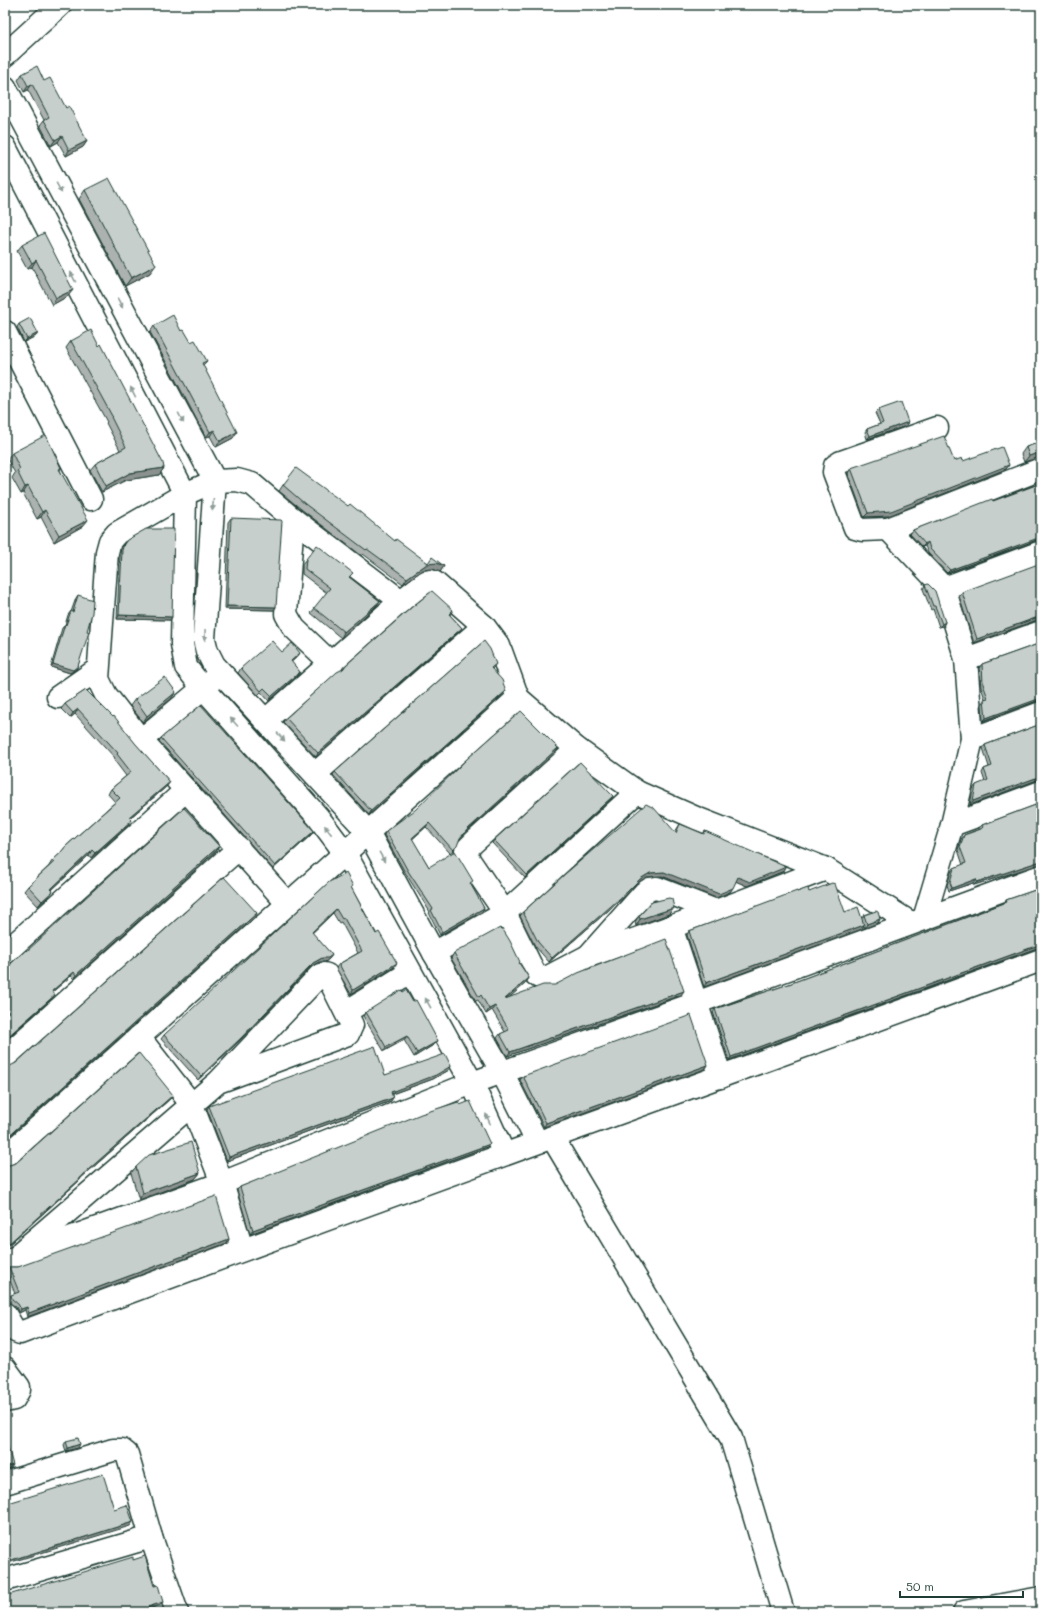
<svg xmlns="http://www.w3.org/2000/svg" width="1046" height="1617" viewBox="0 0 1046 1617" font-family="Mali,sans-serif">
<rect width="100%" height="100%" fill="#fff"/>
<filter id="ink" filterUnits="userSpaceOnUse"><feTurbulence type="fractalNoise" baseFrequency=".025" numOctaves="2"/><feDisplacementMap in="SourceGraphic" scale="8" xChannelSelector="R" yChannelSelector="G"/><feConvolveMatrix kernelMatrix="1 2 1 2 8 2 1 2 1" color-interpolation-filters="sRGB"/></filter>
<g filter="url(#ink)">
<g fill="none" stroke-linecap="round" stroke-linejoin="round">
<g stroke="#1f3d34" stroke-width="25">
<g id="minor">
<polyline points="5,55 60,5"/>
<polyline points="5,87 215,481 204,639 207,651 214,665 368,832 434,953 502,1072 537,1142"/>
<polyline points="5,147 185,494 182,644 186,667 198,682 318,817 345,853 472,1083 504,1154"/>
<polyline points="5,332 91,499"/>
<polyline points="293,519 286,614 294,628 332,664"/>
<polyline points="888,529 1041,469"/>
<polyline points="944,588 1041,552"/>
<polyline points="966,659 1041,632"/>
<polyline points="58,697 98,669"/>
<polyline points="266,720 401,601 425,582 430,581 434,582 484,626 499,646 518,698 577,749 637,792 696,818 826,869 911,923"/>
<polyline points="972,739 1041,713"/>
<polyline points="141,740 214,679"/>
<polyline points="577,749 474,842 466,850 469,860 505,913 535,974 539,977 546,978 588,956 716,911 826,869"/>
<polyline points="315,774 484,626"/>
<polyline points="952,825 1041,792"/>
<polyline points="287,903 141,740 106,695 98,679 107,552 110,541 117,533 185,494 215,481 237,480 252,484 293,519 401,601"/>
<polyline points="924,919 952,825 972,739 966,659 944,588 888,529 862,530 855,528 834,472 835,466 841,462 937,428"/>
<polyline points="671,927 721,1077"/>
<polyline points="5,953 186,790"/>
<polyline points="434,953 505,913 637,792"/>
<polyline points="589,955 644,893 650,889 657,888 716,911"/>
<polyline points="346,1012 410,972"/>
<polyline points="139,1037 192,1105 222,1183 242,1249"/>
<polyline points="5,1057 239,848"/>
<polyline points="552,1137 731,1438 783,1612"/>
<polyline points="5,1157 518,698"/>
<polyline points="22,1251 218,1082 319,976 324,974 327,975 352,1025 348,1034 218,1082"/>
<polyline points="11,1259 222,1183 472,1083 696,1003 1041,876"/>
<path d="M5,1314L15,1331L20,1333C359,1205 700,1085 1041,960"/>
<polyline points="5,1368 19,1387 19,1390 14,1399 5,1401"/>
<polyline points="5,1483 113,1450 122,1450 127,1454 151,1537 177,1612"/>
<polyline points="5,1580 151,1537"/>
<polyline points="964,1612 1041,1598"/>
</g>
</g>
<use href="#minor" stroke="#fff" stroke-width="22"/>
</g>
<g fill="#abb2af" stroke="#1f3d34">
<polygon points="22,74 44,81 66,108 87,141 83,147 66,156 58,142 51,146 40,125 44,120 28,90 24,92 18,80"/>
<polygon points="85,190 150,273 125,286 79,199"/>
<polygon points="22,245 68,296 52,305 32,267 27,269 17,251"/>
<polygon points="19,324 38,333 36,336 24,342 17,327"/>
<polygon points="154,326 181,331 207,361 203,365 233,438 216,447 210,436 206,437 150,332"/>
<polygon points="71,341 164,468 159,475 126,480 102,492 90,470 95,464 120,450 106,423 107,422 66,348"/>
<polygon points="878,410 908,422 906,426 867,439 865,432 867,429 880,424 875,413"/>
<polygon points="1041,442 1041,457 1024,462 1021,454 1026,447"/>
<polygon points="12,453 61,468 60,470 83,526 54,542 41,517 37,519 23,493 21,494 12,478 15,473 7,459"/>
<polygon points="954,461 1009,465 1006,469 888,516 864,517 848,473 851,468"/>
<polygon points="1041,479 1037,540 947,573 928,553 925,546 922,547 910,534 913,530 1033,486 1035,482"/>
<polygon points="283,485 395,541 428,563 444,566 440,572 433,569 423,570 403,584 363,554 362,556 301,509 279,491"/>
<polygon points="231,518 276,607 274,610 225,609 228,522"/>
<polygon points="124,544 172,617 170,620 117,619 120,554 121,547"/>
<polygon points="306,559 349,578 380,601 376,606 341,638 311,613 327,593 302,574 302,564"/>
<polygon points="925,585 945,622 943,626 939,627 933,609 931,610 923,589"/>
<polygon points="962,592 1037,620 974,643 959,596"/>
<polygon points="78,595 87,631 78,666 76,669 70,673 51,667 62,628 65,625 68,615 71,611 71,612 76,598"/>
<polygon points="453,610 450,615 462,628 459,631 316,757 283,722 286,718 343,670"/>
<polygon points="1041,643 1041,701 1037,701 983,721 982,703 985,699 981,687 979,668 982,664"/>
<polygon points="282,652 300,653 297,657 291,662 300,672 297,676 269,701 261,692 258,695 238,673 241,668"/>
<polygon points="496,664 492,669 503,694 369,815 333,775 335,772"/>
<polygon points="86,690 170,782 166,787 130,818 128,825 91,858 89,855 52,890 53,891 49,896 38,906 24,891 28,886 49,866 52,861 62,852 61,852 65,847 115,802 108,794 111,789 126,776 114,760 115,758 75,714 70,718 61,709 65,704"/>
<polygon points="135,699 171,699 143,722 130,706"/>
<polygon points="1041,724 1041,780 1037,780 970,805 973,789 976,785 985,782 982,773 984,769 989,767 983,748 985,745"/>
<polygon points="161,738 311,835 273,869 159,741"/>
<polygon points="556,752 465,833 459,839 454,850 450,853 426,827 412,839 429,867 470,884 484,908 482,912 440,935 429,913 430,912 406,874 384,835 386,831"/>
<polygon points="613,796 611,799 525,878 492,843 494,840"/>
<polygon points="1041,803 1041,864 974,885 973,883 949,891 947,885 951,872 954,868 963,865 958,850 961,839 964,835 979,829 979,828 982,825"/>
<polygon points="680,824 703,834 705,831 784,871 747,886 736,881 730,892 716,898 662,876 647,877 637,883 625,896 549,962 535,946 520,916 523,912 675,832"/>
<polygon points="219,846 217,850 74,979 71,976 52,992 52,998 5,1040 5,1016 6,1015 5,1013 5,969 27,951"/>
<polygon points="351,888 394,967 351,994 336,968 339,964 358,953 341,922 339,923 333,913 312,933 332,955 329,959 325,962 319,962 310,967 238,1042 198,1080 161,1039 164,1035"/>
<polygon points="1041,888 1041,948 1037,948 729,1060 713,1012 715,1009 789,984 978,913 1005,903 1006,900"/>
<polygon points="797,892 809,892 845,912 862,918 864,915 880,919 878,923 865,928 864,926 862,929 704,987 687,935 689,931"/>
<polygon points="674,908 669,914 636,926 635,922 639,916"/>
<polygon points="454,953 520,963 529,978 526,983 508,998 681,995 507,1056 497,1038 500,1034 505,1032 492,1010 486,1014 478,1000 476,1001 451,958"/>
<polygon points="403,992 413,1002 438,1041 435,1044 414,1057 404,1040 384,1051 363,1016 366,1012"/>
<polygon points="708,1065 705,1069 544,1127 520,1080 523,1076"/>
<polygon points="451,1066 449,1070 433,1079 392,1094 391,1101 227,1161 207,1109 209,1106 385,1075"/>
<polygon points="173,1095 171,1098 81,1178 79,1181 5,1248 5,1172 6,1171 5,1170 5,1168 6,1166 16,1163"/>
<polygon points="460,1105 490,1144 487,1147 250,1234 237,1190 240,1187"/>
<polygon points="136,1167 200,1173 195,1179 139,1200 131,1173"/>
<polygon points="229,1239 227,1243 27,1317 25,1310 19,1313 16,1307 10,1303 8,1299 11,1295 15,1294 6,1270 9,1267 18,1267"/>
<polygon points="66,1441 78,1448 66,1451 64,1445"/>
</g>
<g fill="#8b918f" stroke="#1f3d34">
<polygon points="32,84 28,90 24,92 28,86"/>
<polygon points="62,136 58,142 51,146 55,140"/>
<polygon points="87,141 83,147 66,156 69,150"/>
<polygon points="36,260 32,267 27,269 32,263"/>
<polygon points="156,265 150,273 125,286 131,278"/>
<polygon points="73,290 68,296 52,305 56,298"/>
<polygon points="38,333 36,336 24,342 27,339"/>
<polygon points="908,422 906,426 867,439 870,436"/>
<polygon points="214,430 210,436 206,437 210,432"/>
<polygon points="237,432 233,438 216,447 220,441"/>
<polygon points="1041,452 1041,457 1024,462 1029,456"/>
<polygon points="1009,465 1006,469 888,516 864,517 868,513"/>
<polygon points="164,468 159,475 126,480 102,492 106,486 130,473"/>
<polygon points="28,486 23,493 21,494 25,487"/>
<polygon points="45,510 41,517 37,519 42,512"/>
<polygon points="88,520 83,526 54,542 59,535"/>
<polygon points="1039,537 1041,537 1041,540 1037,540 947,573 950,570"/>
<polygon points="928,542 925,546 922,547 925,544"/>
<polygon points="437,563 444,566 440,572 433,569 423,570 403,584 407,578 427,564"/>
<polygon points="380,601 376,606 341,638 344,632"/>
<polygon points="227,606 276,607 274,610 225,609"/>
<polygon points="119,615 172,617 170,620 117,619"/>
<polygon points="1041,616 1041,620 1037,620 974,643 977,639"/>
<polygon points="945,622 943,626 939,627 942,624"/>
<polygon points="462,628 459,631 316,757 318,753"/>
<polygon points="300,653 297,657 288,665 291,661"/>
<polygon points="53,664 78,666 76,669 70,673 51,667"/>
<polygon points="300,672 297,676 269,701 272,696"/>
<polygon points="506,691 503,694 369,815 371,811"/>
<polygon points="176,692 171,699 143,722 147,716"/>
<polygon points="1039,698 1041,698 1041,701 1037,701 983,721 986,718"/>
<polygon points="78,709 75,714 70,718 73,713"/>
<polygon points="558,748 556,752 465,833 457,841 460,838 468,829"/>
<polygon points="1041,776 1041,780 1037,780 970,805 973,801"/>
<polygon points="170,782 166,787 125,822 129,817"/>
<polygon points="613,796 611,799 525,878 527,875"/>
<polygon points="132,820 128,825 91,858 95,853"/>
<polygon points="429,823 426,827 409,842 412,838"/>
<polygon points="314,831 311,835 273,869 275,866"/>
<polygon points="219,846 217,850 74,979 76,975"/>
<polygon points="92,850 89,855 47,894 51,889"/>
<polygon points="1041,861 1041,864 974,885 977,882"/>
<polygon points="786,867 784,871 747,886 735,881 738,877"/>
<polygon points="664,872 733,888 730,892 716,898 662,876 647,877 637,883 625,896 549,962 552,958 640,879 650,873"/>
<polygon points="976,879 973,883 949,891 952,888"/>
<polygon points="53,891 49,896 38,906 42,901"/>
<polygon points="484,908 482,912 440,935 442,932"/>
<polygon points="674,908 669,914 636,926 640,919"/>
<polygon points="336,909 333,913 309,936 312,932"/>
<polygon points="257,913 255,917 5,1140 5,1139"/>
<polygon points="880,919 878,923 865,928 867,924"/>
<polygon points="864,925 862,929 704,987 706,983"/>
<polygon points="1041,944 1041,948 1037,948 729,1060 731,1057"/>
<polygon points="332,955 329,959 325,962 319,962 310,967 238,1042 198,1080 201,1076 313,963 322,958"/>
<polygon points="397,963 394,967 351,994 353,990"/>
<polygon points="74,972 71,976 49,995 52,991"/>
<polygon points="529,978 526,983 502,1004 505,999"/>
<polygon points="684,991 681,995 507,1056 510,1052"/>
<polygon points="55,995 52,998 5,1040 5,1039"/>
<polygon points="495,1006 492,1010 486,1014 489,1009"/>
<polygon points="407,1036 404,1040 384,1051 386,1047"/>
<polygon points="438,1041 435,1044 414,1057 417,1053"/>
<polygon points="708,1065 705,1069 544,1127 546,1123"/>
<polygon points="451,1066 449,1070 433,1079 389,1095 391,1092"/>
<polygon points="173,1095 171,1098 81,1178 79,1181 5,1248 5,1247 79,1178"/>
<polygon points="393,1098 391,1101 227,1161 229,1157"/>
<polygon points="490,1144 487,1147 250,1234 253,1230"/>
<polygon points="200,1173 195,1179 139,1200 143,1193"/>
<polygon points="229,1239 227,1243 27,1317 29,1313"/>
<polygon points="27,1307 25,1310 19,1313 21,1309"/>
<polygon points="80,1444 78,1448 66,1451 68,1448"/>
<polygon points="13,1465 11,1468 5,1470 5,1467"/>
<polygon points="133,1522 130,1526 5,1564 5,1562"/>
<polygon points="163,1602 161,1605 146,1610 148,1607"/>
</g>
<g fill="#c7cfcc" stroke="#1f3d34">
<polygon points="37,66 44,81 50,78 66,108 69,106 87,141 69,150 62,136 55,140 44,120 49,117 32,84 28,86 22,74"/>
<polygon points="5,159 8,166 5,168"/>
<polygon points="109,178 156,265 131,278 85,190"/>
<polygon points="44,233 73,290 56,298 36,260 32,263 22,245"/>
<polygon points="173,315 181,331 184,330 191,342 195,340 207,361 202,363 237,432 220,441 214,430 210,432 154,326"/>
<polygon points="30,318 38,333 27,339 19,324"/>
<polygon points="91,330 99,346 101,344 163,463 164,468 130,473 106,486 95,464 126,447 111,417 112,416 71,341"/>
<polygon points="901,402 908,422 870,436 867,429 883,423 878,410"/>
<polygon points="46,435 61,468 59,469 88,520 59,535 45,510 42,512 28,486 25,487 17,471 20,469 12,453"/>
<polygon points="944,436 954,461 962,458 963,461 1002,447 1009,465 891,511 868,513 851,468"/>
<polygon points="1041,442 1041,452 1029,456 1026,447"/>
<polygon points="296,468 348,506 350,504 395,541 396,539 428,563 432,557 444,566 437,563 427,564 407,578 367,549 366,550 305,504 283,485"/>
<polygon points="1041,479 1041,537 950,570 930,549 928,542 925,544 913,530 992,499 993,501 1036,485 1035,482"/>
<polygon points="231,518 281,520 282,521 276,607 227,606"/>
<polygon points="146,529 174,529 172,617 119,615 122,550 124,544 127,540"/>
<polygon points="317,545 353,573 349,577 380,601 344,632 314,608 330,588 305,569 306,559"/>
<polygon points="1041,563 1041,616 977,639 962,592"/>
<polygon points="928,584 935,591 945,622 942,624 935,606 933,606 925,585"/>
<polygon points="432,591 453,610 449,614 462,628 318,753 286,718 337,672 343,669 346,665 412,607"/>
<polygon points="78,595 93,600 92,613 87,631 89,632 78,666 73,670 53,664 65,624 66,625 71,611 73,612"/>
<polygon points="272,641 282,652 292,643 300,653 291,661 300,672 272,696 264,688 261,691 241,668"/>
<polygon points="484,641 490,649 496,664 491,668 502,680 506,691 371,811 335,772"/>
<polygon points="1041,643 1041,698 986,718 984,699 988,698 983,684 982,664"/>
<polygon points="165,677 176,692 147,716 135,699"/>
<polygon points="86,690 113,717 114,716 135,743 170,782 129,817 132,820 95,853 92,850 51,889 53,891 42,901 28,886 54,862 52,861 66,848 65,847 120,798 111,789 131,772 117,754 118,753 78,709 73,713 65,704"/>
<polygon points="201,705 314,831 275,866 161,738"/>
<polygon points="521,711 558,748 468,829 460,838 457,846 453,850 429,823 412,838 429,867 455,851 473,881 470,883 484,908 442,932 431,910 433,909 408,871 386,831 415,810 468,758"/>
<polygon points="1041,724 1041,776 973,801 976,785 988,780 984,769 992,766 985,745"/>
<polygon points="580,762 613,796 527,875 494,840"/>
<polygon points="1041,803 1041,861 977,882 976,879 952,888 950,882 954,868 966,863 960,847 964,835 981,829 983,827 982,825"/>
<polygon points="646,804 654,808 676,833 680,824 704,834 705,831 786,867 750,882 738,877 733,888 719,894 664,872 650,873 640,879 627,892 552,958 538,942 523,912 565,874"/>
<polygon points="184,808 219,846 76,975 74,972 52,991 55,995 5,1039 5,1016 9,1012 5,1007 5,969 26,950 27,951"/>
<polygon points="346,873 353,886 351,887 376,934 379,932 397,963 353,990 339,964 362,951 344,918 342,919 336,909 312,932 332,955 328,958 322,958 313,963 241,1038 201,1076 164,1035 329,882"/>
<polygon points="224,877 257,913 5,1139 5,1066 10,1066 16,1063"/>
<polygon points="832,883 835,884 845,912 858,907 864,925 706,983 689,931 797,891 797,892 808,888 809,892"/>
<polygon points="1041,888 1041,944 731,1057 715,1009 789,984 978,913 1007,902 1006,900"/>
<polygon points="669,898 672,899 674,908 640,919 639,916 652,902"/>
<polygon points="876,911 878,912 880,919 867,924 864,915"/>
<polygon points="500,928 501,929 502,928 510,941 520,962 519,963 529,978 505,999 543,985 555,985 578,973 666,939 684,991 510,1052 500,1034 509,1030 495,1006 489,1009 481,995 479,997 454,953"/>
<polygon points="401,990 403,992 406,990 413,1002 416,1000 438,1041 417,1053 407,1036 386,1047 366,1012"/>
<polygon points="691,1015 708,1065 546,1123 523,1076"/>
<polygon points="375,1046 385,1075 445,1054 451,1066 436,1075 391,1092 393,1098 229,1157 209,1106"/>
<polygon points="139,1053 173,1095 79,1178 81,1178 5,1247 5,1173 8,1171 7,1170 8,1168 6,1166 16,1163"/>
<polygon points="470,1101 490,1144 253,1230 240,1187 421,1114 458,1102 460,1105"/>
<polygon points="191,1142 200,1173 143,1193 136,1167 149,1155"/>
<polygon points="216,1196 229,1239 29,1313 27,1307 21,1309 18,1304 12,1299 11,1295 19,1292 9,1267 18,1267"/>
<polygon points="78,1438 80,1444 68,1448 66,1441"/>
<polygon points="7,1444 13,1465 5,1467 5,1445"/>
<polygon points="103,1474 114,1509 127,1505 133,1522 5,1562 5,1504"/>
<polygon points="145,1556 154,1586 158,1585 163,1602 148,1607 149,1610 141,1612 5,1612 5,1596 133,1557 133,1560"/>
</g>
<defs><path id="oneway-solid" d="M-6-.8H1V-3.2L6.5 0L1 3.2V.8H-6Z"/></defs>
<g fill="#8f9e9a">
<use href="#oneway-solid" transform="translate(59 188) rotate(62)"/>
<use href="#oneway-solid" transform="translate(73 277) rotate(-117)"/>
<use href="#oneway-solid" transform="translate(120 303) rotate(62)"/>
<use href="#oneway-solid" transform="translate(133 392) rotate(-117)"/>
<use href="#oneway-solid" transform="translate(181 418) rotate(62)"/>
<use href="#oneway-solid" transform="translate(213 505) rotate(94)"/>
<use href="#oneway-solid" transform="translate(205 635) rotate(91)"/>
<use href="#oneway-solid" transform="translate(234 722) rotate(-132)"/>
<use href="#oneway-solid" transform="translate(281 737) rotate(48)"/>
<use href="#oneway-solid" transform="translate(328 830) rotate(-127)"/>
<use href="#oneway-solid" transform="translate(382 857) rotate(61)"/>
<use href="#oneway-solid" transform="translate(428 1003) rotate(-119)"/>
<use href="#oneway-solid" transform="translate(488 1119) rotate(-114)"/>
</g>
</g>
<rect width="1046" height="1617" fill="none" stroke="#fff" stroke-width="20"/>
<rect x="10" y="10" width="1026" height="1597" fill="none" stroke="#1f3d34" stroke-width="1.5" filter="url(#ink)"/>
<path d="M900 1591v6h123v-6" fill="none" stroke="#1f3d34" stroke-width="2"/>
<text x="906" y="1591" font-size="12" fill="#1f3d34" stroke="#ffffff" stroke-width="3" paint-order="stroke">50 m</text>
</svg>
